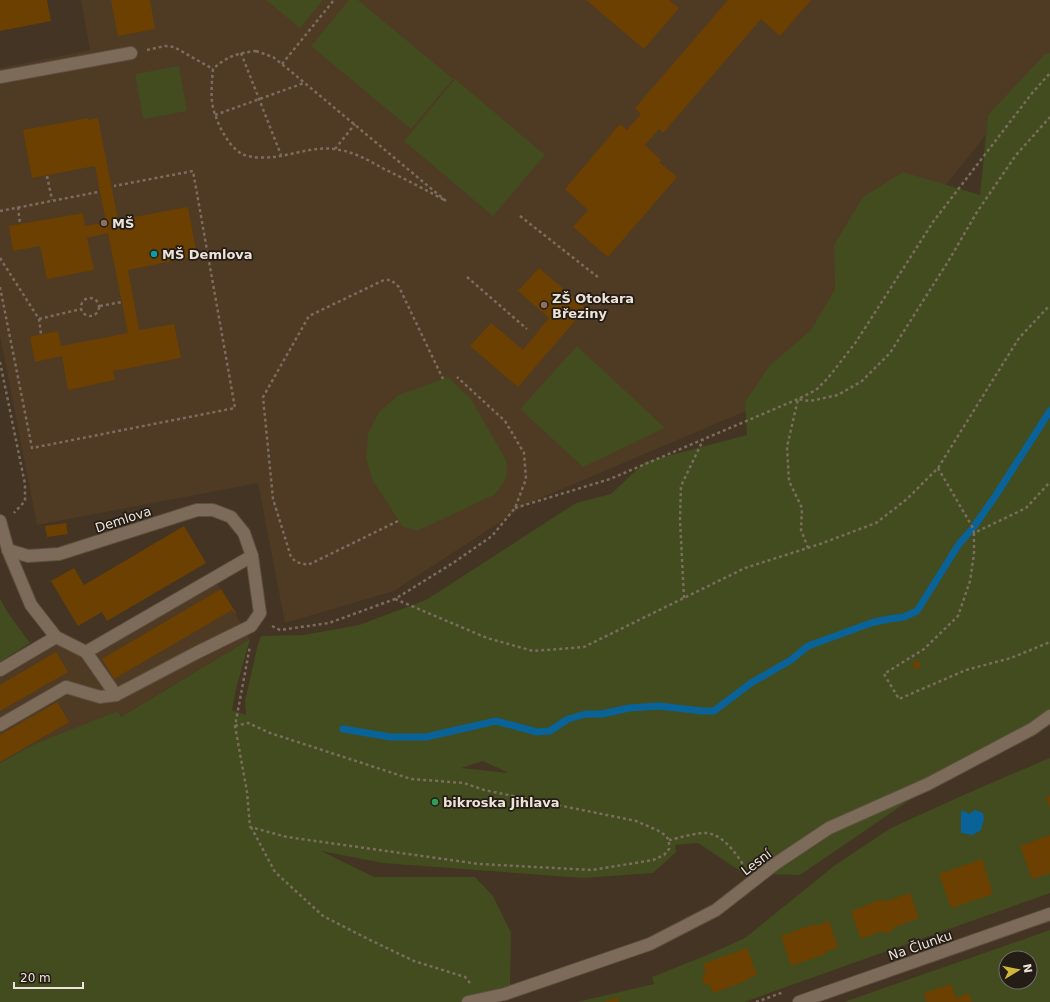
<svg xmlns="http://www.w3.org/2000/svg" width="1050" height="1002" viewBox="0 0 1050 1002" font-family="'DejaVu Sans',sans-serif">
<rect width="100%" height="100%" fill="#443423"/>
<g fill="#4f3a24">
<polygon points="81,0 1050,0 1050,55 909,231 819,380 529,503 394,591 285,623 258,483 37,525 0,335 0,68 90,50"/>
<polygon points="217,583 250,639 121,717 117,712 32,745 0,763 0,670 46,637 86,659"/>
</g>
<g fill="#424c1e" fill-rule="evenodd">
<polygon points="266,0 323,0 300,28"/>
<polygon points="349,0 358,0 453,79 411,129 311,46"/>
<path d="M1050,53V713L965,762L800,875L743,873L698,843L675,845L676,852L653,873L583,878L383,863L321,851L374,877H475L493,896L511,933L510,985L501,994L481,1002H0V763L32,745L118,711L121,717L250,639L236,689L232,710L246,715L245,701L257,648L261,636L303,635L359,625L426,600L576,503L611,494L645,462L747,435L745,402L770,365L811,330L835,289L834,245L863,197L903,172L980,195L988,115L1044,55ZM483,761L509,773L461,768Z"/>
<polygon points="179,66 187,111 143,119 135,74"/>
<polygon points="455,79 545,155 493,216 404,141"/>
<polygon points="577,346 665,428 583,467 520,409"/>
<path d="M448,377L471,399L506,460C509,477 505,483 494,495L417,531L402,526L372,479L366,458L368,434L379,412L399,395Z"/>
<polygon points="0,599 8,613 30,643 0,662"/>
<polygon points="1050,758 1050,893 744,1002 577,1002 654,984 652,977 707,955 745,938 834,866 891,828 977,789"/>
<path d="M1050,930V1002H844ZM1006,958H1030V982H1006Z"/>
</g>
<polygon fill="#096398" points="962,810 969,814 975,810 983,813 984,819 981,830 973,835 961,833 961,814"/>
<g fill="none" stroke-linecap="round" stroke-linejoin="round">
<polyline stroke="#096398" stroke-width="7" points="343,729 391,737 426,737 496,721 537,732 550,731 568,719 586,714 602,714 629,708 659,706 702,711 714,711 751,683 791,660 808,646 871,623 889,619 904,617 917,611 959,544 973,528 996,495 1050,411"/>
</g>
<g fill="#6c4001">
<polygon points="0,0 47,0 51,21 0,31"/>
<polygon points="111,0 150,0 155,29 118,36"/>
<polygon points="586,0 669,0 679,8 644,49"/>
<polygon points="728,0 811,0 780,36 761,19 663,133 659,129 645,145 661,160 659,162 677,177 608,257 573,227 588,210 565,189 620,124 627,130 641,114 635,108"/>
<polygon points="88,118 88,120 98,118 118,220 188,207 197,256 128,270 139,330 174,324 181,358 113,371 115,380 68,390 62,356 35,362 30,337 58,331 61,346 128,333 108,233 87,238 94,270 47,279 40,246 13,251 9,226 83,213 85,226 106,222 95,166 32,178 23,130"/>
<polygon points="539,268 586,308 518,387 470,346 491,323 523,350 549,318 518,291"/>
<polygon points="66,523 68,534 47,537 45,526"/>
<polygon points="184,526 206,563 107,621 102,612 78,626 51,581 74,568 84,585"/>
<polygon points="221,589 236,613 235,614 232,610 114,679 102,659"/>
<polygon points="56,652 68,672 0,711 0,685"/>
<polygon points="918,660 921,666 916,670 912,663"/>
<polygon points="57,702 69,722 0,762 0,735"/>
<polygon points="1050,796 1050,809 1046,797"/>
<polygon points="1050,835 1050,873 1032,879 1020,846"/>
<polygon points="982,859 993,894 951,908 939,874"/>
<polygon points="910,893 919,918 892,928 894,930 884,934 882,931 861,939 851,911 882,899 884,902"/>
<polygon points="829,921 838,947 825,952 826,954 791,966 781,936 815,924 816,926"/>
<polygon points="747,948 757,975 745,980 746,981 713,993 710,985 704,984 702,977 706,972 703,964"/>
<polygon points="951,984 956,998 969,993 972,1002 927,1002 924,993"/>
<polygon points="617,997 619,1002 603,1002"/>
</g>
<g fill="none" stroke-linecap="round" stroke-linejoin="round">
<g stroke="#5d4f41" stroke-width="14">
<g id="lane">
<polyline points="0,77 131,53"/>
<polyline points="8,550 31,605 56,637 86,652 116,695"/>
<polyline points="86,652 252,556"/>
<polyline points="0,670 56,637"/>
<polyline points="0,725 66,687 100,697 116,695 196,653 251,626 260,613 252,556 244,533 231,517 213,510 197,510 59,554 28,556 8,550"/>
</g>
</g>
<g stroke="#5d4f41" stroke-width="14">
<g id="street">
<polyline points="0,521 8,550"/>
<polyline points="468,1002 505,994 650,944 716,910 775,864 829,828 928,784 1032,729 1050,716"/>
<polyline points="799,1002 1050,914"/>
</g>
</g>
<g stroke="#7b6d5e" stroke-width="2.5" stroke-dasharray="3 3" stroke-linecap="butt">
<polyline points="147,50 165,46 174,47 213,69"/>
<path d="M256,51L273,57L288,69L446,201C426,190 405,179 384,169C370,161 356,153 340,150C317,145 297,154 274,157C264,158 251,158 242,154C227,146 214,118 212,102C211,91 212,80 213,69C227,56 238,53 256,51Z"/>
<polyline points="241,53 281,155"/>
<polyline points="282,64 334,0"/>
<polyline points="215,115 304,83"/>
<polyline points="335,149 355,124"/>
<polyline points="47,176 52,200"/>
<polyline points="18,207 20,224"/>
<polyline points="0,211 98,192"/>
<polyline points="520,216 599,278"/>
<polyline points="0,258 39,319 41,334"/>
<polyline points="467,277 527,329"/>
<polyline points="0,287 32,448 235,408 193,171 114,186"/>
<circle cx="90" cy="307" r="9"/>
<polyline points="100,306 122,302"/>
<polyline points="39,319 81,309"/>
<polyline points="0,362 25,484 25,501 14,513"/>
<polyline points="938,468 973,528 974,533 1026,508 1050,482"/>
<polyline points="515,508 610,479 798,399 816,390 828,378 856,342 933,222 1033,92 1050,73"/>
<polyline points="398,521 308,565 296,562 291,557 273,499 263,397 309,316 384,280 391,280 399,287 443,379"/>
<polyline points="974,533 974,554 970,581 958,616 924,649 884,674 899,699 966,670 1011,658 1050,642"/>
<polyline points="808,548 801,530 802,508 789,481 787,447 798,399 810,401 838,395 862,381 890,353 949,260 977,212 1016,155 1050,117"/>
<polyline points="684,598 680,520 681,486 703,440"/>
<polyline points="395,599 487,638 533,651 584,647 745,568 820,544 876,523 907,499 938,468 1019,338 1050,305"/>
<polyline points="272,626 280,630 329,623 395,599 453,563 492,536 515,508 526,479 524,453 505,421 457,377"/>
<polyline points="235,726 248,723 270,733 411,779 464,783 484,790 636,821 657,830 665,835 669,840 669,849 664,855 653,860 592,870 479,864 287,837 250,827 247,792 235,726 250,646"/>
<polyline points="251,827 275,872 323,916 370,940 414,961 465,977 470,983"/>
<path d="M669,840C679,838 698,832 707,833C723,835 736,853 744,866"/>
<polyline points="756,1002 784,992"/>
</g>
<use href="#lane" stroke="#7d6b59" stroke-width="12"/>
<use href="#street" stroke="#7d6b59" stroke-width="12"/>
</g>
<g fill="#8d6e63" stroke="#241d16" stroke-width="1.5">
<circle cx="104" cy="223" r="4"/>
<circle cx="544" cy="305" r="4"/>
</g>
<circle fill="#0f9aa8" stroke="#241d16" stroke-width="1.5" cx="154" cy="254" r="4"/>
<circle fill="#2e9e5b" stroke="#241d16" stroke-width="1.5" cx="435" cy="802" r="4"/>
<g text-anchor="middle" stroke-width="3.5" stroke-linejoin="round" paint-order="stroke">
<g font-size="13" font-weight="bold" fill="#eee3d9" stroke="#241d16" text-anchor="start">
<text x="112" y="228">MŠ</text>
<text x="162" y="259">MŠ Demlova</text>
<text x="552" y="303">ZŠ Otokara<tspan x="552" dy="15">Březiny</tspan></text>
<text x="443" y="807">bikroska Jihlava</text>
</g>
<g font-size="13" fill="#eee3d9" stroke="#241d16">
<text transform="translate(123 519) rotate(-18)" y="5">Demlova</text>
<text transform="translate(756 862) rotate(-37)" y="5">Lesní</text>
<text transform="translate(920 945) rotate(-19)" y="5">Na Člunku</text>
</g>
</g>
<g transform="translate(1018 970) rotate(80)"><circle r="19" fill="#241d16" stroke="#756c64"/>
<path d="M0-3L7 15L0 10L-7 15Z" fill="#d2b736"/>
<text y="-6" font-size="11" font-weight="bold" text-anchor="middle" fill="#eee3d9">N</text>
</g>
<path d="M14 982v6h69v-6" fill="none" stroke="#eee3d9" stroke-width="2"/>
<text x="20" y="982" font-size="12" fill="#eee3d9" stroke="#241d16" stroke-width="3" paint-order="stroke">20 m</text>
</svg>
